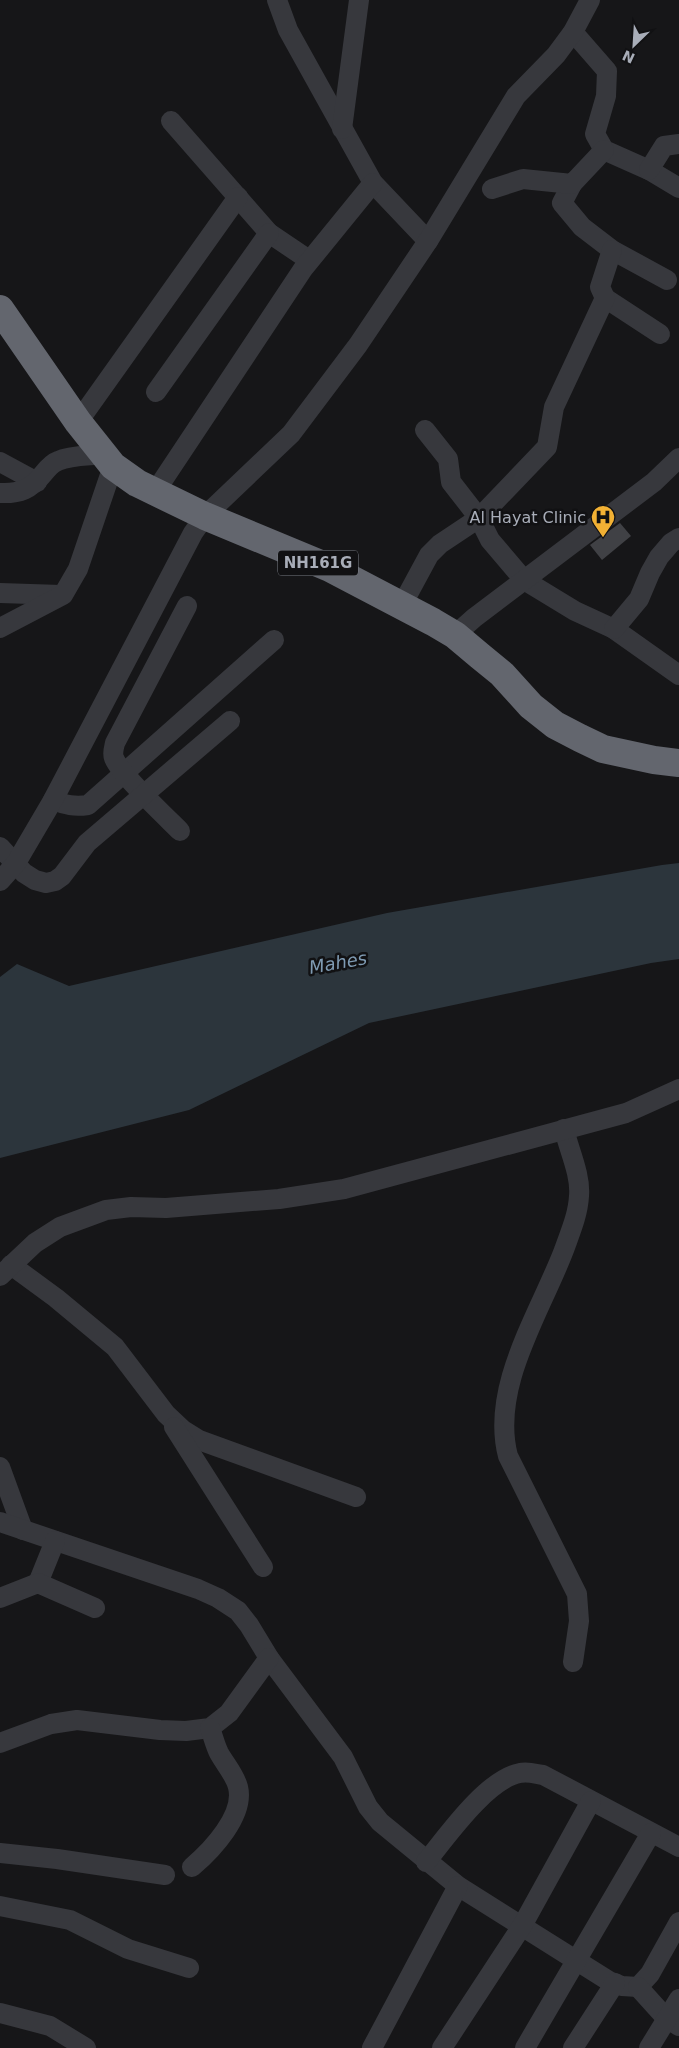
<svg xmlns="http://www.w3.org/2000/svg" width="679" height="2048" viewBox="0 0 679 2048" font-family="'DejaVu Sans',sans-serif">
<rect width="100%" height="100%" fill="#161618"/>
<polygon fill="#2c353c" points="679,863 679,959 651,963 369,1023 189,1110 0,1158 0,977 17,964 69,986 387,913 662,865"/>
<polygon fill="#404145" points="620,523 631,536 602,560 590,545"/>
<g fill="none" stroke-linecap="round" stroke-linejoin="round">
<g stroke="#37383d" stroke-width="20">
<polyline points="277,0 288,30 373,183 428,241"/>
<polyline points="573,32 607,71 606,96 595,134 604,150 649,170 679,188"/>
<polyline points="171,121 269,233 309,260"/>
<polyline points="342,129 359,0"/>
<polyline points="649,170 664,146 679,144"/>
<polyline points="572,184 562,203 582,227 612,250 667,280"/>
<polyline points="492,189 523,179 572,184 604,150"/>
<polyline points="605,298 660,334"/>
<polyline points="156,392 269,233"/>
<polyline points="78,422 238,197"/>
<polyline points="425,430 448,459 451,482 479,518 490,540 524,580 575,611 614,629 679,675"/>
<polyline points="0,462 37,482"/>
<polyline points="155,492 303,269 373,183"/>
<path d="M0,493C20,494 31,489 43,474C47,469 52,463 58,461C71,455 90,456 104,454"/>
<polyline points="0,593 61,595"/>
<polyline points="402,605 429,555 440,544 479,518 547,447 554,407 605,298 600,287 612,250"/>
<polyline points="0,628 63,595 78,569 113,466"/>
<polyline points="614,629 639,599 650,573 659,557 671,543 679,538"/>
<polyline points="455,635 474,618 654,482 679,458"/>
<path d="M53,800C66,805 74,807 88,805L274,640"/>
<path d="M180,831C165,816 120,774 114,758C112,753 114,748 115,743L187,606"/>
<polyline points="0,847 24,873 35,880 46,883 55,881 62,876 87,843 230,721"/>
<polyline points="0,881 16,863 53,800 193,533 205,516 291,434 358,345 428,241 516,96 556,55 573,32 590,0"/>
<path d="M564,1129C569,1150 581,1175 579,1196C578,1215 570,1233 564,1250C540,1313 490,1387 508,1456L577,1594L579,1621L573,1662"/>
<polyline points="11,1265 56,1298 115,1347 166,1414 183,1430 199,1440 356,1497"/>
<polyline points="0,1276 35,1243 60,1227 106,1210 131,1207 166,1208 279,1199 344,1189 626,1113 679,1089"/>
<polyline points="174,1427 263,1567"/>
<polyline points="0,1467 23,1530"/>
<polyline points="0,1522 198,1589 218,1598 238,1611 249,1625 269,1658 343,1757 368,1807 380,1822 458,1886 609,1981 622,1986 638,1987 650,1974 679,1922"/>
<polyline points="38,1583 55,1541"/>
<polyline points="0,1598 38,1583 95,1608"/>
<polyline points="0,1743 51,1724 77,1720 160,1730 186,1731 210,1728 229,1713 269,1658"/>
<polyline points="0,1853 57,1859 165,1875"/>
<path d="M426,1862C447,1836 487,1779 520,1773C528,1771 536,1774 543,1775L679,1847"/>
<path d="M192,1867C212,1850 245,1815 238,1787C235,1775 225,1764 219,1753C215,1745 213,1736 210,1728"/>
<polyline points="0,1906 70,1920 128,1949 189,1968"/>
<polyline points="638,1987 666,2018 679,2026"/>
<polyline points="0,2013 50,2026 86,2048"/>
<polyline points="372,2048 458,1886"/>
<polyline points="442,2048 522,1926 591,1801"/>
<polyline points="525,2048 651,1833"/>
<polyline points="573,2048 615,1983"/>
<polyline points="649,2048 679,1999"/>
</g>
<polyline stroke="#63666e" stroke-width="28" points="0,309 78,422 113,466 137,483 205,516 330,568 433,622 455,635 480,656 502,674 531,706 555,725 580,738 603,749 654,760 679,763"/>
</g>
<defs>
<g id="hospital-pin" transform="scale(1.25)"><path d="M0 17L-7.5 6A9.5 9.5 0 1 1 7.5 6Z" fill="#f2b134" stroke="#111113"/><path d="M-5-5h3v3.5h4V-5h3V5h-3V1.5h-4V5h-3Z" fill="#111"/></g>
</defs>
<g fill-rule="evenodd">
<use href="#hospital-pin" x="603" y="517"/>
</g>
<g text-anchor="middle" stroke-width="5" stroke-linejoin="round" paint-order="stroke">
<rect fill="#111113" stroke="#7b7e86" stroke-width="1" x="278" y="550.5" width="80" height="25" rx="4"/>
<g font-size="15" font-weight="bold" fill="#a8adb8">
<text x="318" y="568">NH161G</text>
</g>
<g font-size="16" fill="#a8adb8" stroke="#111113" text-anchor="end">
<text x="586" y="523">Al Hayat Clinic</text>
</g>
<g font-size="18" font-style="italic" fill="#7f9bb3" stroke="#111113">
<text transform="translate(338 963) rotate(-10)" y="6">Mahes</text>
</g>
</g>
<g transform="translate(634 45) rotate(205)" stroke="#111113" stroke-width="4" paint-order="stroke">
<path d="M0-4L9 19L0 12L-9 19Z" fill="#a8adb8"/>
<text y="-8" font-size="14" font-weight="bold" text-anchor="middle" fill="#a8adb8">N</text>
</g>
</svg>
